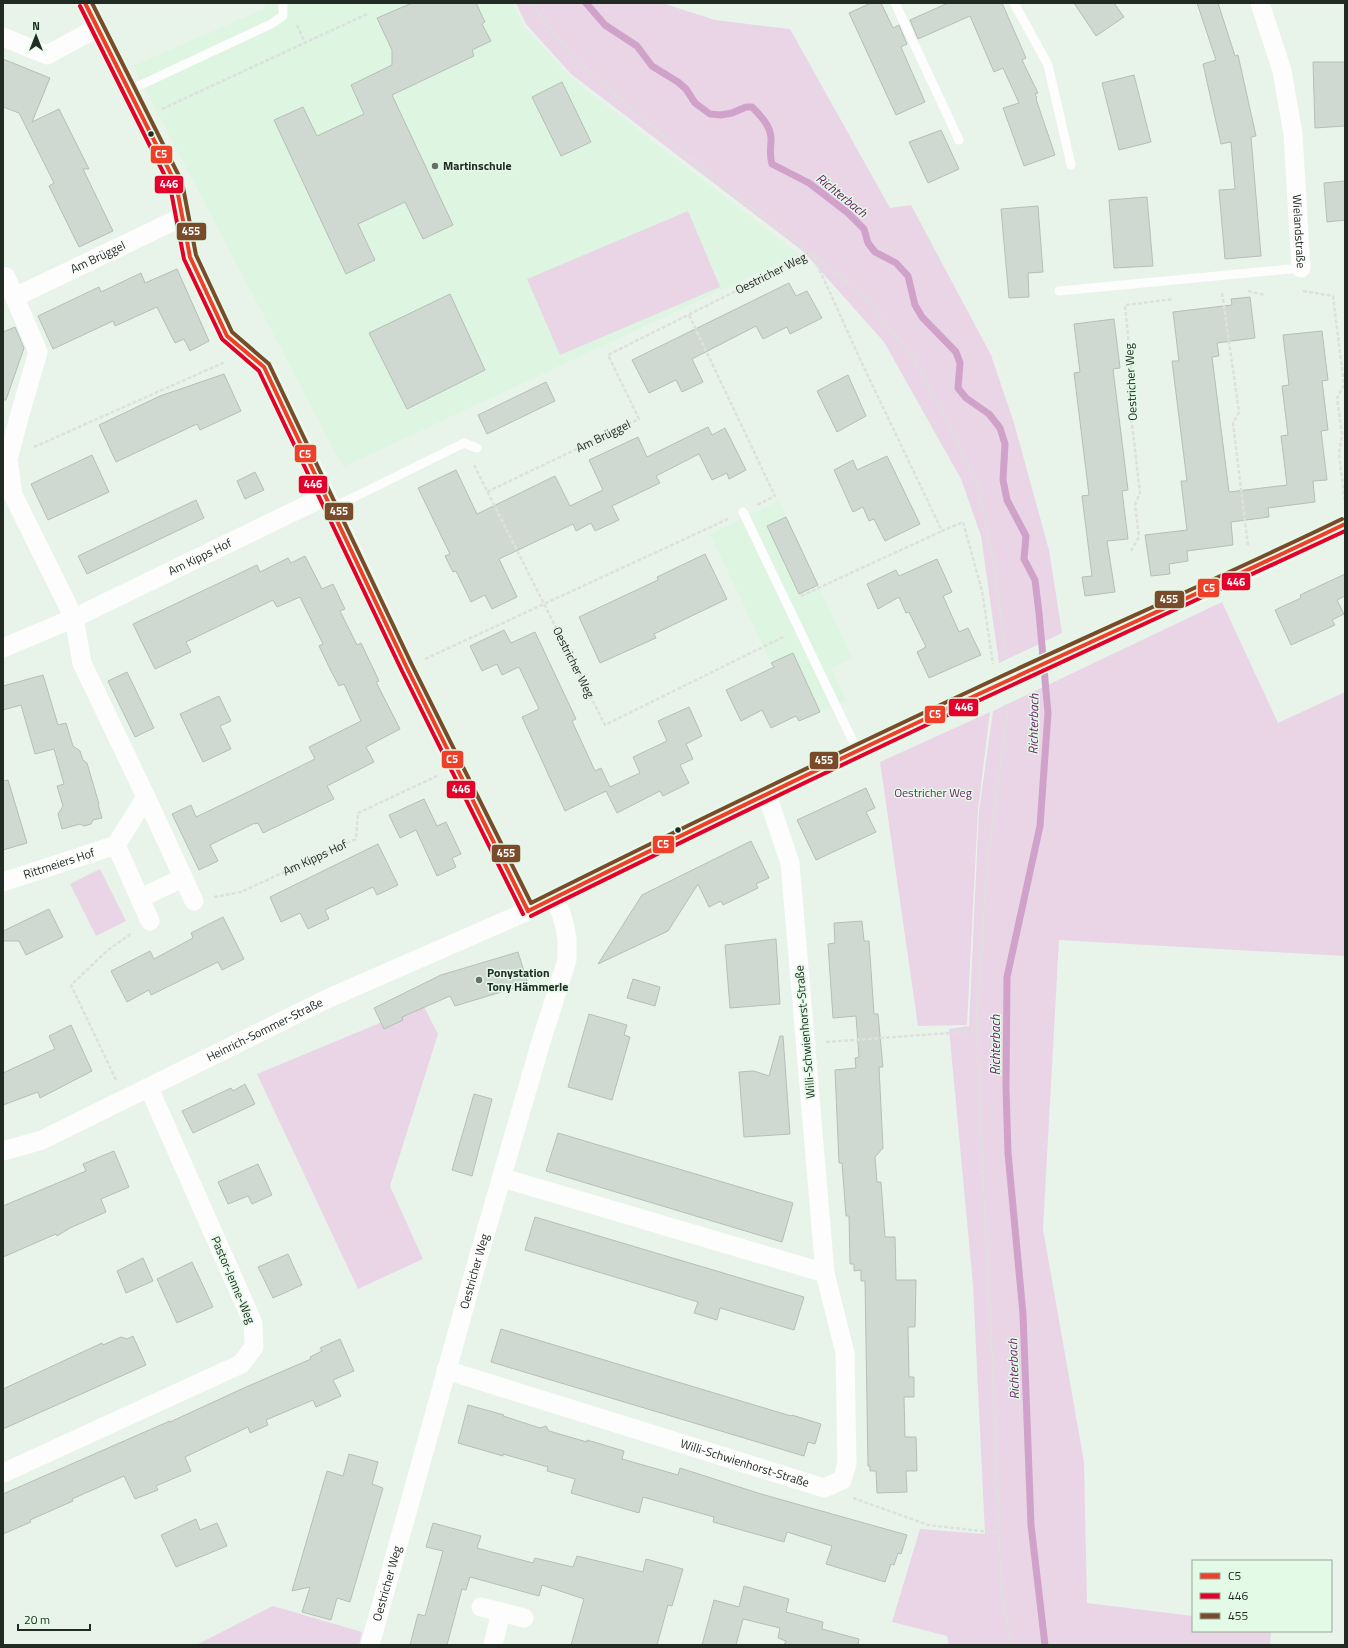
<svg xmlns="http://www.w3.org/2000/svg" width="1348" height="1648" viewBox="0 0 1348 1648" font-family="'Titillium Web',sans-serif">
<rect width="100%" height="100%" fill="#e8f4ea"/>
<g fill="#def5e2">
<polygon points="264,3 513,3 524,26 571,78 799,254 343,467 133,66 266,8"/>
<polygon points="779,501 852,658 831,668 846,700 799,721 710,534"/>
</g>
<g fill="#ead5e6">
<polygon points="516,3 662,3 715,20 790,29 890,208 911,205 991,355 1014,423 1049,550 1062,633 999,663 981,536 961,479 884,342 804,252 571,74 526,24"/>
<polygon points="688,211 720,287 560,355 527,279"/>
<polygon points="1222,602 1278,723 1345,692 1345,956 1059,940 1043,1229 1084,1462 1087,1603 1193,1616 1193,1631 1271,1631 1270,1645 949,1645 947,1636 892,1622 920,1529 985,1534 973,1285 949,1029 969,1026 979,811 993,711"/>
<polygon points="990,712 978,810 967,1025 918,1026 880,762"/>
<polygon points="100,869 126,921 96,936 70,884"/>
<polygon points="423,1005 438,1034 390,1186 423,1259 358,1289 257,1074"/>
<polygon points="273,1606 362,1632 359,1645 196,1645"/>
</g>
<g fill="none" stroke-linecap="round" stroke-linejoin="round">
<path stroke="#d0a2c9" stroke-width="7" d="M586,3L605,25L637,46L652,66L678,82L686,89L695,103L710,114L721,115L732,113L746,107H752C760,115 771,126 771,139C771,148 769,155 772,164L809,183L848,213L864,229L868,243L875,252L896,263L908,276L915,305L922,317L956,352L960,363L958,388L966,398L989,414L1000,428L1005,444L1003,480L1007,500L1026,536L1024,559L1035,580L1039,613L1048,713L1040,826L1007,977L1006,1088L1008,1153L1023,1314L1031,1525L1045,1645"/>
</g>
<g fill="#cfd9d1" stroke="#b5bfb7">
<polygon points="412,3 476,3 485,22 482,24 491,41 472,50 474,56 392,95 453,225 423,239 405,202 358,224 375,260 346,274 274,120 303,107 317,136 364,114 351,85 392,65 392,50 377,18"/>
<polygon points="871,3 881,3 893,28 899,25 907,44 901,47 925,102 896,115 849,13"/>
<polygon points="948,3 1002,3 1026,58 1022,60 1038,93 1035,94 1037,98 1036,99 1055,155 1024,166 1003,108 1019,103 1003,68 994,72 970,16 918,39 910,20"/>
<polygon points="1074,3 1114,3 1124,17 1096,36"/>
<polygon points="1197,3 1218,3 1235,56 1238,55 1256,136 1251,137 1261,256 1225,259 1219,190 1235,189 1231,142 1221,144 1203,64 1216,60"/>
<polygon points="3,59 50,78 32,122 59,109 89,169 83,169 113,231 79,247 49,186 54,183 19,113 3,107"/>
<polygon points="1313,62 1345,62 1345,126 1315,128"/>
<polygon points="1134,75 1151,142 1119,150 1102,83"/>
<polygon points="562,82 591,142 561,156 532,97"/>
<polygon points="941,130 959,169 928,183 909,142"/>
<polygon points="1345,181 1345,220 1327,222 1324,183"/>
<polygon points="1147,197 1153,266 1114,268 1109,200"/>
<polygon points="1038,206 1043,272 1028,273 1029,297 1009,298 1001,209"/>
<polygon points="177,269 209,341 190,351 184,339 175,343 157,307 115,326 113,321 53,349 38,316 99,287 101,292 141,273 145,283"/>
<polygon points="789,283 796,296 807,291 822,318 790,334 787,327 763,339 756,326 692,359 703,382 682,392 676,380 649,393 632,360"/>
<polygon points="450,294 485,370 407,409 369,333"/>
<polygon points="1250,297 1255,338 1217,343 1219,356 1212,357 1229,492 1287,485 1281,436 1288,435 1282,386 1289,385 1283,335 1322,331 1328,380 1322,381 1328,430 1321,431 1327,480 1313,481 1315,502 1268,508 1269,517 1231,522 1233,545 1187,551 1188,561 1169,564 1170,574 1151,576 1145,535 1187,530 1181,481 1187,481 1172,361 1179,361 1173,312 1232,305 1231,299"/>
<polygon points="1114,319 1120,368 1113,369 1128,490 1122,491 1128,539 1107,541 1115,592 1085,596 1082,577 1092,576 1082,496 1089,495 1074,373 1080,372 1074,324"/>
<polygon points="15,327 24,348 6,400 3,400 3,332"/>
<polygon points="224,374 241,411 200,430 197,424 116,462 99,425 160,396"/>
<polygon points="848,375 866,416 837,432 817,391"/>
<polygon points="546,382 555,401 487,434 478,415"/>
<polygon points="708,427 712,435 725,428 746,470 729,479 727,473 712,480 699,454 656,476 660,483 612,506 619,520 595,531 591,523 576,531 573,524 499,559 517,597 492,609 485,595 471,602 456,571 453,572 445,556 450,554 418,488 456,470 477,514 555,476 570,506 603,490 589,460 638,437 647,457"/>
<polygon points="92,455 109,492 48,520 31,484"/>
<polygon points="887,456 920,524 885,541 874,519 869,521 863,507 853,512 834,470 853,460 857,470"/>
<polygon points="255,472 264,490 245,499 237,481"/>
<polygon points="196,500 204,518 87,574 78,556"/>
<polygon points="786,517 818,585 799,594 767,526"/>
<polygon points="705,554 727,599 654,634 656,638 600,663 579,617 658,580 657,577"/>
<polygon points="305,556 322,589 333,584 345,609 340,611 357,645 361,643 379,681 376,682 400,729 366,747 374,762 327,786 334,799 263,833 258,823 255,824 255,823 210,845 218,861 199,870 172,814 191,805 196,817 252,790 315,759 309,747 361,721 344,684 339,686 331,671 319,646 323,644 300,597 277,607 273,600 186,642 191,652 155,669 133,624 257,565 260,572 288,558 291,563"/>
<polygon points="937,559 952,592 943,596 959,632 968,628 981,655 929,678 917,652 926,647 909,612 906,613 899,597 878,609 867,584 896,570 899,576"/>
<polygon points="1345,574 1345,596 1337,600 1344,614 1332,620 1335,625 1291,645 1275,610 1301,598 1300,595"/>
<polygon points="504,630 511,643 535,632 576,719 572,721 595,771 601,768 610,787 640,773 633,757 667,741 658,721 689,707 702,736 686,744 693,759 680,765 689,783 663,796 660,791 617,813 606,791 565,811 522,717 539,709 519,667 502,675 497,664 482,671 470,646"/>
<polygon points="793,653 820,712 799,721 796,716 771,728 762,710 741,721 726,690 774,667 771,663"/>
<polygon points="127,672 154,728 135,737 108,681"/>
<polygon points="43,675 58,725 66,723 73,746 80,751 83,760 87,763 99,804 98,804 102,818 93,820 91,824 84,826 80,824 62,829 58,814 63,806 57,786 64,784 54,749 35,754 21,705 3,710 3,686"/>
<polygon points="219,696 231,721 220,726 231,749 203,762 180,714"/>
<polygon points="8,780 27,843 3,850 3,781"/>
<polygon points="866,788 875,808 866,812 876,832 816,860 797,820"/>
<polygon points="424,799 437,826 446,822 461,854 452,858 456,867 437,876 416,830 400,838 389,815"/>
<polygon points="751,841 769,878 756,884 758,888 723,905 721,901 709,907 698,884 668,931 598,964 642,895"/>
<polygon points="378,844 398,885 377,895 373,887 325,910 329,919 308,929 300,913 281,922 270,897"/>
<polygon points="49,909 63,937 26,955 19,941 3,941 3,931"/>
<polygon points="223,917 244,959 222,970 218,962 151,995 149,990 127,1002 111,971 150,951 154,959 193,938 191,933"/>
<polygon points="862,921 864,941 869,941 874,1014 878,1014 883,1067 879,1067 883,1148 875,1157 877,1182 881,1182 885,1237 895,1237 896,1280 916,1280 915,1327 908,1327 909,1377 914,1377 914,1397 904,1397 905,1437 916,1437 917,1471 906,1471 907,1492 877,1493 876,1471 870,1471 870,1466 868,1466 865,1281 861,1281 861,1270 854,1271 854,1264 850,1264 849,1216 846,1216 842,1163 839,1163 835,1070 856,1068 855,1058 859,1057 856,1016 833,1018 828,944 835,943 834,923"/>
<polygon points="776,939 780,1004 730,1008 725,945"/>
<polygon points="518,952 528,984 455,1006 450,996 402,1017 403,1020 384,1029 374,1008 441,975"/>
<polygon points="633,979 660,987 655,1006 627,998"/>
<polygon points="589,1014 627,1025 624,1035 630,1037 612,1100 568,1087"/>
<polygon points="71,1025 92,1071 40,1098 38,1092 3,1105 3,1073 55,1049 49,1036"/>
<polygon points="780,1036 783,1036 790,1134 744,1137 739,1072 754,1071 769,1076"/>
<polygon points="245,1084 255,1104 193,1133 182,1111 231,1088 233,1091"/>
<polygon points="474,1094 492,1099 472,1176 452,1170"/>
<polygon points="558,1133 793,1203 782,1242 546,1171"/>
<polygon points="114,1151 129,1187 101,1199 106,1212 70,1228 57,1236 56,1234 3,1257 3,1206 86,1171 83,1164"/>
<polygon points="258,1164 272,1195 252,1204 248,1196 228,1204 218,1182"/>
<polygon points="535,1217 804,1297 794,1330 720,1308 717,1320 694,1313 698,1302 525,1250"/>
<polygon points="288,1254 302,1285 273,1298 258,1267"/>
<polygon points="143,1258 153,1281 126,1293 117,1271"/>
<polygon points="192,1262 213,1307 177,1323 157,1279"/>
<polygon points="501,1329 791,1416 792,1415 821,1424 815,1444 808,1442 804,1456 491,1362"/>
<polygon points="133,1336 146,1365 3,1429 3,1389 102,1343 103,1345 121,1337 127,1339"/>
<polygon points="340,1339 354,1371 333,1380 341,1396 316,1407 313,1400 266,1420 268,1425 250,1433 248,1427 185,1457 191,1471 156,1486 158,1490 135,1499 124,1476 72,1499 73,1501 30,1520 31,1522 3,1534 3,1494 140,1434 170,1421 170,1422 246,1387 311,1359 310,1357 322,1351 320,1348"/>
<polygon points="468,1405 504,1415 503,1416 540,1428 546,1426 549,1431 587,1442 587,1440 624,1451 622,1459 678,1475 680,1468 761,1494 907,1535 901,1554 898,1553 894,1565 891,1564 885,1582 826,1564 832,1546 787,1532 784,1542 713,1522 714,1517 643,1497 639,1513 571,1493 575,1479 547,1471 548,1467 503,1454 503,1456 458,1443"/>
<polygon points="349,1454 378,1462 372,1484 383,1488 350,1602 337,1598 331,1620 302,1612 310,1587 292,1591 327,1471 343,1476"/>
<polygon points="196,1519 200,1530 217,1523 227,1546 176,1567 161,1535"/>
<polygon points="433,1523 481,1536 477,1548 533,1563 535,1558 573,1567 577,1556 643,1572 646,1559 683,1569 672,1606 668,1605 657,1645 571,1645 584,1599 542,1585 539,1596 470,1577 466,1590 462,1589 447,1645 410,1645 418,1614 425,1616 443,1551 426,1547"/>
<polygon points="744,1586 789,1599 786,1612 823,1622 822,1629 859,1639 858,1645 784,1645 786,1641 778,1638 780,1628 743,1619 736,1645 702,1645 714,1600 739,1607"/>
</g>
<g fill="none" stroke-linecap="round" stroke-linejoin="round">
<g stroke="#dde0dd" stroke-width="2.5" stroke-dasharray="4 2" stroke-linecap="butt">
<polyline points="531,3 575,60 716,181 812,253 862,294 914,359 952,430 978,488 993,557 1006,657"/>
<polyline points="297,25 305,43"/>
<polyline points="162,109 367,14"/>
<polyline points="1248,291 1265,295"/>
<polyline points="1303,291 1333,296 1344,385 1337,398 1342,434 1339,454 1345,504"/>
<polyline points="1222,293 1239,412 1233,423 1248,546"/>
<polyline points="689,315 775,496 757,505"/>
<polyline points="34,447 225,362"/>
<path id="s1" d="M474,465L605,725L785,636"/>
<path id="s2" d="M487,492L639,419L608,355L812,253L860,359L942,531L963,522L982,591L993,664"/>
<polyline points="1131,551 1139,537 1135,505 1140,493 1128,390 1132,377 1125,305 1173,299"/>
<polyline points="801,596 942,531"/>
<polyline points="425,659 728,519"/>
<polyline points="1006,704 1007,717 988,857 977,1011 981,1136 993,1374 999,1533 1002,1592 1011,1645"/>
<path id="s3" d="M214,897L241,892L356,839L358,813L437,776"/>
<polyline points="826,1042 977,1031"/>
<polyline points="116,1080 71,985 108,950 132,933"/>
<polyline points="853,1498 928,1525 999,1533"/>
</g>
<g stroke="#fcfdfc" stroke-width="9">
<polyline points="895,3 959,140"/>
<polyline points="1014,3 1048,65 1071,165"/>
<polyline points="130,90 271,24 283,16 283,3"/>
<polyline points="1059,291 1301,268"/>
<polyline points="332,508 464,443 477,448"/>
<polyline points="743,512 858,752"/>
</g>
<g stroke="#fcfdfc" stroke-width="19">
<polyline points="85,3 176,184 190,257 227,336 264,367 332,508 407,668 528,911"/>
<path id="s4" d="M1260,3L1282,71L1293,134L1301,268"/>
<polyline points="3,37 47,55 97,28"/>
<polyline points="3,276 6,277 38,352 18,421 8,459 13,495 74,618 82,663 146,797 116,845"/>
<path id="s5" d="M15,297L182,217"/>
<path id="s6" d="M3,648L74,618L326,496"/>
<polyline points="146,797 194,901"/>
<polyline points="116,845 150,921"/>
<path id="s7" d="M3,882L116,845"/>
<polyline points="140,898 183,878"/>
<path id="s8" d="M3,1151L42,1140L329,998L528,911L679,836L1006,681L1251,569L1345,524"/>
<polyline points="503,1178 825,1273"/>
<path id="s9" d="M446,1370L824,1488L842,1480L847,1464L845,1353L825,1273L790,863L767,795"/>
<polyline points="3,1473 241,1364 254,1347 253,1323 149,1088"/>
<polyline points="481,1607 501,1612 493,1645"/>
<polyline points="501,1612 524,1618"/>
<path id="s10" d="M370,1645L475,1269L540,1045L567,960V940L565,927L561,913L554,899"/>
</g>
<g stroke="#e2fae6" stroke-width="7">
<g id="bus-1">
<polyline points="85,3 176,184 190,257 227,336 264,367 407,668 528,911"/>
<path d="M528,911C687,832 846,755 1007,681C1120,628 1233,578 1345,524"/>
</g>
</g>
<g stroke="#e2fae6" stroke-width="7">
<g id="bus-2">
<polyline points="80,6 170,186 184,259 222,339 259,371 402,671 523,914"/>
<path d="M531,916C689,838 848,761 1008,687C1120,634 1233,584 1345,531"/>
</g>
</g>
<g stroke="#e2fae6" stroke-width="7">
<path id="bus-3" d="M92,3L182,182L196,255L232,332L269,364L412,665L531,903C687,825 844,750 1002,676C1116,623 1230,573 1342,519"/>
</g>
<use href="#bus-1" stroke="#f03f29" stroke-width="4"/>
<use href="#bus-2" stroke="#e4002b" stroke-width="4"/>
<use href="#bus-3" stroke="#7a4b2a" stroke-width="4"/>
</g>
<g fill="#222b23" stroke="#e2fae6" stroke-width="1.5">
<circle cx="151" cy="134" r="3.5"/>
<circle cx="678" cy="830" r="3.5"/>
</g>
<g fill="#677169" stroke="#e2fae6" stroke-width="1.5">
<circle cx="435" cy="166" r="4"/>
<circle cx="479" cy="980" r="4"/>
</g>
<g text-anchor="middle" stroke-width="3" stroke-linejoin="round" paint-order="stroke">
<g font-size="12" font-weight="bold" fill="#222b23" stroke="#e2fae6" text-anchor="start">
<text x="443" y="170">Martinschule</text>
<text x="487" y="977">Ponystation<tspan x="487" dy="14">Tony Hämmerle</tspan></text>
</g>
<g font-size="12" fill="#222b23" stroke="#e2fae6">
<text dy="4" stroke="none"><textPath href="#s4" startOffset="233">Wielandstraße</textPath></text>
<text dy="4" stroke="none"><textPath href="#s5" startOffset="92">Am Brüggel</textPath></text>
<text dy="4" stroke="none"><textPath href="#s2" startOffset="422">Oestricher Weg</textPath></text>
<text transform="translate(1131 382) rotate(-93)" y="4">Oestricher Weg</text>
<text dy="4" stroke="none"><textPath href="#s2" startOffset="129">Am Brüggel</textPath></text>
<text dy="4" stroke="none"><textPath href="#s6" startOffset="217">Am Kipps Hof</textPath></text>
<text dy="4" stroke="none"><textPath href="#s1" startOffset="221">Oestricher Weg</textPath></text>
<text dy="4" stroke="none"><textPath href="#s3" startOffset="109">Am Kipps Hof</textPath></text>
<text dy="4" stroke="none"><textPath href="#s7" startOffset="59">Rittmeiers Hof</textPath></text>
<text dy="4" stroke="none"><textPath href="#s8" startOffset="289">Heinrich-Sommer-Straße</textPath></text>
<text transform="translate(805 1032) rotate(-95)" y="4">Willi-Schwienhorst-Straße</text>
<text dy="4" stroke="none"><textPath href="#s10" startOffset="388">Oestricher Weg</textPath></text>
<text transform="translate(233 1280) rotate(67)" y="4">Pastor-Jenne-Weg</text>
<text dy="4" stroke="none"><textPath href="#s9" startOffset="313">Willi-Schwienhorst-Straße</textPath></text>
<text dy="4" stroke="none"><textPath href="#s10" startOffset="64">Oestricher Weg</textPath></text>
</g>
<g font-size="12" fill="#6f1b67" stroke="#e2fae6">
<text x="933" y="797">Oestricher Weg</text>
</g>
<g font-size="13" font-style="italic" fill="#701d69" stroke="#e2fae6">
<text transform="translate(842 195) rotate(39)" y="5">Richterbach</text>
<text transform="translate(1033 724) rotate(-89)" y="5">Richterbach</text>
<text transform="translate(995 1045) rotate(-90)" y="5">Richterbach</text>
<text transform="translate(1013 1369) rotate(-92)" y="5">Richterbach</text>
</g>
</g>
<g stroke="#e2fae6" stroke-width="1.5">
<rect x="150" y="145" width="23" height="19" rx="4" fill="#f03f29"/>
<rect x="154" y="175" width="30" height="19" rx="4" fill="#e4002b"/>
<rect x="176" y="222" width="31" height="19" rx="4" fill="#7a4b2a"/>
<rect x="294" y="444" width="23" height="19" rx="4" fill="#f03f29"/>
<rect x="298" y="475" width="30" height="19" rx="4" fill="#e4002b"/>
<rect x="324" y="502" width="30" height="19" rx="4" fill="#7a4b2a"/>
<rect x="1221" y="572" width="30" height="19" rx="4" fill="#e4002b"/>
<rect x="1197" y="578" width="23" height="20" rx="4" fill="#f03f29"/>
<rect x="1154" y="590" width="31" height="19" rx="4" fill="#7a4b2a"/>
<rect x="948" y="698" width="31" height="19" rx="4" fill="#e4002b"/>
<rect x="924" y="705" width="22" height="19" rx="4" fill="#f03f29"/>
<rect x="441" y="750" width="23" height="19" rx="4" fill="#f03f29"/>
<rect x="809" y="751" width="30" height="19" rx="4" fill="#7a4b2a"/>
<rect x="446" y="780" width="30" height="19" rx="4" fill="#e4002b"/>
<rect x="652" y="835" width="23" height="19" rx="4" fill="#f03f29"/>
<rect x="491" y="844" width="30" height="19" rx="4" fill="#7a4b2a"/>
</g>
<g font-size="11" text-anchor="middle" font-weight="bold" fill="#fff">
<text x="161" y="158">C5</text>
<text x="169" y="188">446</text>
<text x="191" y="235">455</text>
<text x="305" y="458">C5</text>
<text x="313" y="488">446</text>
<text x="339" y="515">455</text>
<text x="1236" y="586">446</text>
<text x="1209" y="592">C5</text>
<text x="1169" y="603">455</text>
<text x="964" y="711">446</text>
<text x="935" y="718">C5</text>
<text x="452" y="763">C5</text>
<text x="824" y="764">455</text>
<text x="461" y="793">446</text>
<text x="663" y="848">C5</text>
<text x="506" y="857">455</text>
</g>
<rect width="1348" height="1648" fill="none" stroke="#222b23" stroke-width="8"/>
<rect x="1192" y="1560" width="140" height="72" fill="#e2fae6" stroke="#95a798"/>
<rect x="1200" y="1573" width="20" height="6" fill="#f03f29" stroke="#95a798"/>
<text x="1228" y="1580" font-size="12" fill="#222b23">C5</text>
<rect x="1200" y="1593" width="20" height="6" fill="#e4002b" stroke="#95a798"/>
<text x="1228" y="1600" font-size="12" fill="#222b23">446</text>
<rect x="1200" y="1613" width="20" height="6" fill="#7a4b2a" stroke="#95a798"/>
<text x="1228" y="1620" font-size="12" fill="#222b23">455</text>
<g transform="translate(36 36)" stroke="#e2fae6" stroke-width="3" paint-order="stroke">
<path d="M0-3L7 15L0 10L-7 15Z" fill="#222b23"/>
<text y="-6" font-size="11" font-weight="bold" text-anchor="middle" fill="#222b23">N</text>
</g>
<path d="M18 1624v6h72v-6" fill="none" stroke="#222b23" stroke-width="2"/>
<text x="24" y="1624" font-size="12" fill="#222b23" stroke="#e2fae6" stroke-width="3" paint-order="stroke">20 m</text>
</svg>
